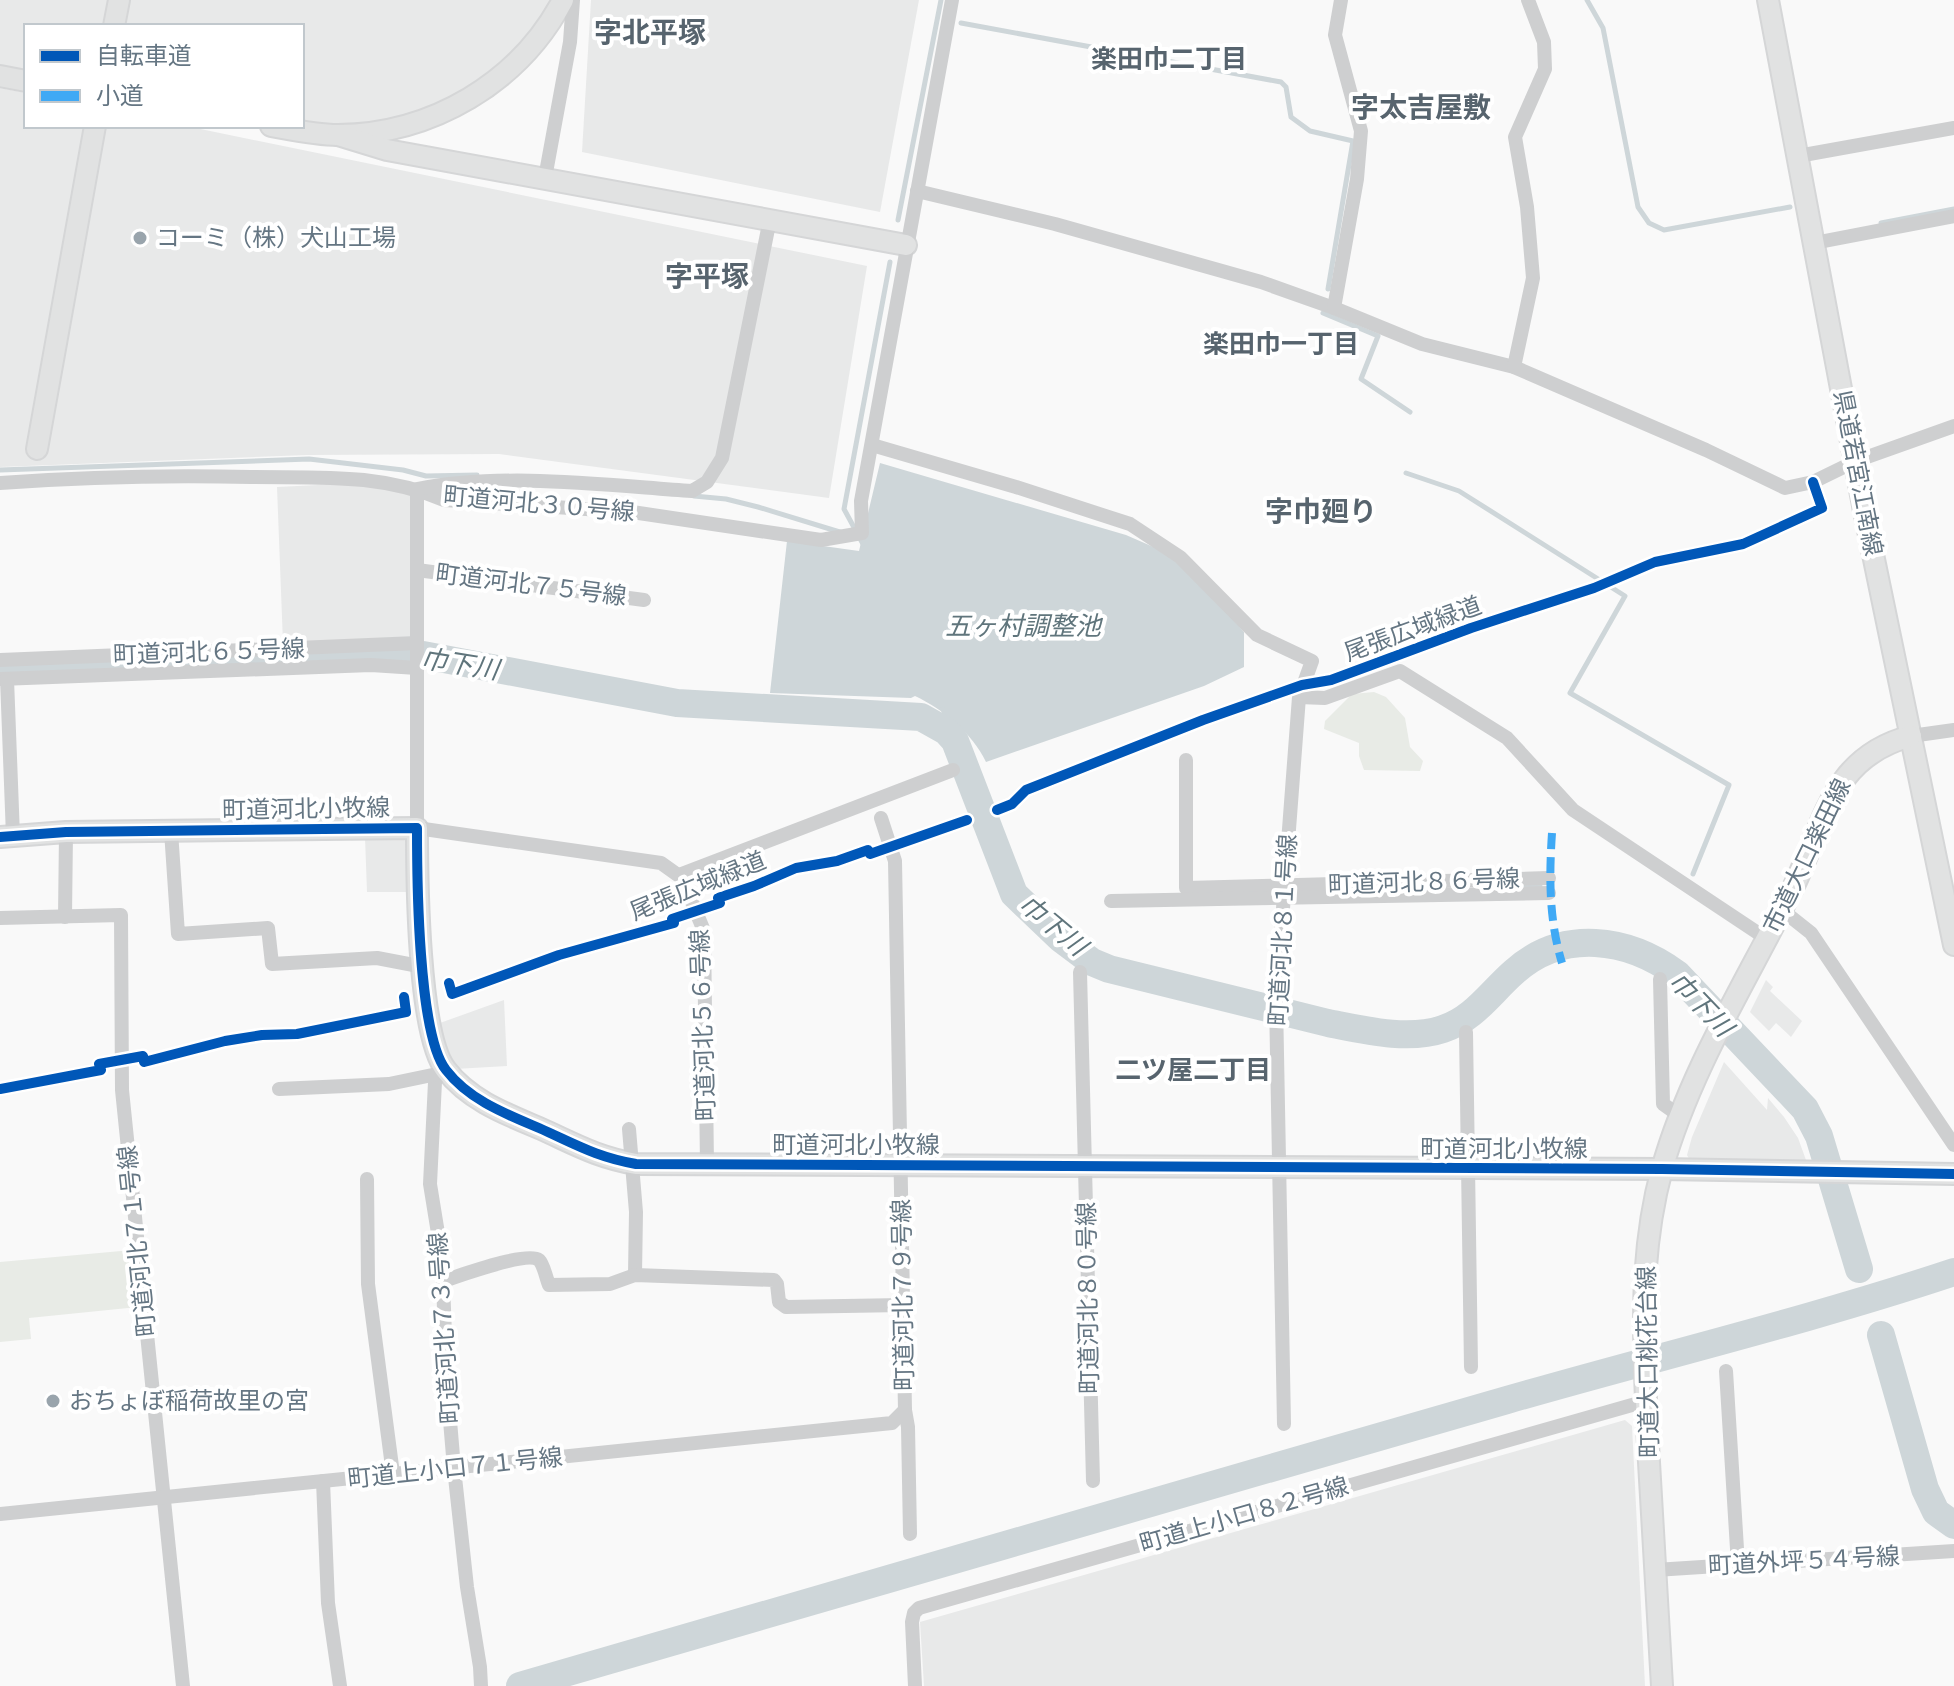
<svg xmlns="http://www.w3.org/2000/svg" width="1954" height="1686" viewBox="0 0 1954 1686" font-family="'Fira Sans Condensed','Noto Sans JP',sans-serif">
<rect width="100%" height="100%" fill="#f9f9f9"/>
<g fill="#e8e9e9">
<polygon points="0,0 563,0 525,54 400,127 302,126 302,26 26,26 26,81 0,76"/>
<polygon points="591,0 919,0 880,212 582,152"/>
<polygon points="0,88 26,93 26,126 186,126 867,266 829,498 499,454 307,455 0,467"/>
<polygon points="358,483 413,493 412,637 283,643 277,487"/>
<polygon points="365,837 401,837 410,845 411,892 367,892"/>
<polygon points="1766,980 1773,987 1770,991 1802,1021 1791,1037 1776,1023 1769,1031 1750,1012"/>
<polygon points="504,1000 507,1066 455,1069 449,1062 440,1023"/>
<polygon points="1724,1062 1767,1110 1768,1098 1784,1117 1798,1138 1806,1160 1691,1162 1687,1155 1692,1137"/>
<polygon points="1625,1420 1632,1426 1645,1686 924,1686 920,1622"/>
</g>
<g fill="#e8ebe6">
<polygon points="1374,692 1386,697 1405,718 1410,747 1423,761 1420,771 1364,770 1359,756 1359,743 1324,729 1325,721 1352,694"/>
<polygon points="132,1250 138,1307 29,1318 31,1339 0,1342 0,1262"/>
</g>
<path fill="#ced6d9" d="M880,463L1126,535L1181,559L1244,632V667L1204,686L986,762C972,733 943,709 915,696L911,698L770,693L787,541L859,551Z"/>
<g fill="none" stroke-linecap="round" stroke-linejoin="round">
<g stroke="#ced6d9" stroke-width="5">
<polyline points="1587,0 1603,28 1638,207 1649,223 1664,230 1790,207"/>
<polyline points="961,23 1281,82 1286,87 1291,117 1310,131 1353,141 1328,289"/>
<polyline points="898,220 941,0"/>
<polyline points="1881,223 1954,209"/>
<polyline points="1323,313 1378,336 1361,379 1410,412"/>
<polyline points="0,470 309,459 403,470 426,476 477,475"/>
<polyline points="1406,473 1459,491 1625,596 1570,693 1729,785 1693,874"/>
<polyline points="694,496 726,499 758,507 843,533"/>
<polyline points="863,544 844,509 890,262"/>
<polyline points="943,709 955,741"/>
<polyline points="1491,887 1540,886"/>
</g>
<g stroke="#ced6d9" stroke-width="28">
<path d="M0,670L423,655L677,703L921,717L946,731L955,741L1014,894L1060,938L1092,962L1109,969L1328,1023C1364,1030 1408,1041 1443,1029C1474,1019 1491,992 1514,972C1563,928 1628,938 1677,974L1805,1109L1819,1136L1859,1269"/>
<polyline points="1881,1335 1925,1489 1936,1512 1954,1525"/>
<path d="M520,1686C849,1589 1178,1495 1507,1400C1656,1357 1807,1321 1954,1272"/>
</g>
<g stroke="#d5d6d7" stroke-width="24">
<g id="secondary">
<polyline points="1768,0 1864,511 1954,945"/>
<polyline points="114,26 119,0"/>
<polyline points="0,76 26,81"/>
<path d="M271,126C293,130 316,135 338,135C432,134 519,83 563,0"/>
<polyline points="338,135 387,150 906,245"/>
<polyline points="37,449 95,126"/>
<path d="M0,837L66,832L417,828C417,877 418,1035 446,1070C469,1100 506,1114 539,1128C575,1144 596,1157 636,1164L1662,1169L1954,1174"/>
<path d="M1662,1686C1657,1606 1653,1525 1648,1445C1644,1352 1637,1260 1662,1169C1690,1070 1746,982 1792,890C1824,825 1830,757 1911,736"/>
</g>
</g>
<g stroke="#cecfd0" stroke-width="14">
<polyline points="1798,156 1954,128"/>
<polyline points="545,178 570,42 573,0"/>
<polyline points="917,191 1055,224 1261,282 1334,308 1422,344 1514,367 1706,450 1785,488 1813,482 1856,461 1954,426"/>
<polyline points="1814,243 1954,216"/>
<polyline points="1334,308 1357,179 1361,131 1335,35 1341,0"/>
<polyline points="1514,367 1533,278 1527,207 1515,137 1545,69 1544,42 1528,0"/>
<polyline points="872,445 1016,487 1130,524 1180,557 1257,635 1312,661 1299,697 1276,1001 1284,1424"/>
<path d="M0,483C84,477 167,475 251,477C320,478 379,473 444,500L632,512L821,540L862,533L861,501L952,0"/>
<polyline points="417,570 644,600"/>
<polyline points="0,660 417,643"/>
<polyline points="0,679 371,665 417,668"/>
<polyline points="7,679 13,836"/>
<polyline points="1299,697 1325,698 1400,671 1507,738 1573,810 1767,939"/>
<polyline points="1911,736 1954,730"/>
<polyline points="1186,760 1186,888 1549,878"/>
<polyline points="881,818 895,861 905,1410 908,1427 910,1534"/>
<polyline points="171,831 178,934 268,928 272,964 377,958 424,967"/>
<polyline points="679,875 953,770"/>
<polyline points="1111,901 1549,893"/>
<polyline points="1782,910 1811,933 1954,1145"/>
<polyline points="65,917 66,832"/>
<polyline points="0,918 121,915 122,1090 183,1686"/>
<polyline points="1080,972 1093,1481"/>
<polyline points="1660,979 1663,1104 1680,1116"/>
<polyline points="1466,1032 1471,1367"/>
<polyline points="443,1066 435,1082 430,1184 442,1258 447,1385 454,1468 467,1587 480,1667 481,1686"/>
<polyline points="279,1089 389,1084 437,1074"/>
<polyline points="629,1129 636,1212 635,1275"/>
<path d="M707,1165L704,931L682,878L661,863L417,828V489C504,472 604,485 692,491L707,482L722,458L770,219"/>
<polyline points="367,1179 368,1284 393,1474"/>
<path d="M443,1281C459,1276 527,1251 539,1260C544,1265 546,1278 549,1285L610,1284L635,1275L774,1280L777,1284L779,1302L786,1307L903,1305"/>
<polyline points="1726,1371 1738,1565"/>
<polyline points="323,1481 328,1603 340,1686"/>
<polyline points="0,1514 892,1423 905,1410"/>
<polyline points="1655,1570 1954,1551"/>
<polyline points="915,1686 912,1622 914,1613 919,1608 1646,1401"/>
</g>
<use href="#secondary" stroke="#e1e2e2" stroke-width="20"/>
<path stroke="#3fa9f5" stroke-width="8" stroke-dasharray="16 8" stroke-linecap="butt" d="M1552,833C1549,878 1549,920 1562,963"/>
<g stroke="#fff" stroke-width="15">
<g id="cycleway">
<polyline points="997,810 1012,804 1026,790 1203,720 1302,685 1331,680 1471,628 1594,588 1655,562 1743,544 1822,508 1813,482"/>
<path d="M0,837L66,832L417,828C417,877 418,1035 446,1070C469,1100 506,1114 539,1128C575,1144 596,1157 636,1164L1662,1169L1954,1174"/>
<polyline points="449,983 452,994 559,955 674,923 672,919 720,903 718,898 754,886 796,868 837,861 868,850 870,854 967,820"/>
<polyline points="0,1089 101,1070 99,1064 143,1056 144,1062 225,1041 262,1035 297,1034 406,1012 404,997"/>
</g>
</g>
<use href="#cycleway" stroke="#0057b8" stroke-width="10"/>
</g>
<g fill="#99a4ac" stroke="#fff" stroke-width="3">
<circle cx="140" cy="238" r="8"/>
<circle cx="53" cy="1401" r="8"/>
</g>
<g text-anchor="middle" stroke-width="8" stroke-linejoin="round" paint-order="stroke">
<g font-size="24" fill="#657683" stroke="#fff" text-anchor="start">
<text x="156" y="246">コーミ（株）犬山工場</text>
<text x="69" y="1409">おちょぼ稲荷故里の宮</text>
</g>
<g font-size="24" fill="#657683" stroke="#fff">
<text transform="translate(1858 473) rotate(79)" y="8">県道若宮江南線</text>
<text transform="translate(539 504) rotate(5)" y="8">町道河北３０号線</text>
<text transform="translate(531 585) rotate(7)" y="8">町道河北７５号線</text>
<text transform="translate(1413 629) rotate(-20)" y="8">尾張広域緑道</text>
<text transform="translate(209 652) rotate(-2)" y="8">町道河北６５号線</text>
<text transform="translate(306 809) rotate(-1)" y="8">町道河北小牧線</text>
<text transform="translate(1807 856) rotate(-64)" y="8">市道大口楽田線</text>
<text transform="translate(1424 882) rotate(-2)" y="8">町道河北８６号線</text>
<text transform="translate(698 886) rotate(-22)" y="8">尾張広域緑道</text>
<text transform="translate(1283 930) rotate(-87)" y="8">町道河北８１号線</text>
<text transform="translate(703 1025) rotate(-92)" y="8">町道河北５６号線</text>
<text x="856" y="1153">町道河北小牧線</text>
<text x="1504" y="1157">町道河北小牧線</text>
<text transform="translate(137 1241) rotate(-96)" y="8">町道河北７１号線</text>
<text transform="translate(903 1295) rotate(-91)" y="8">町道河北７９号線</text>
<text transform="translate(1088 1298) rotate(-91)" y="8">町道河北８０号線</text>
<text transform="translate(444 1328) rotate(-94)" y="8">町道河北７３号線</text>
<text transform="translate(1648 1362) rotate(-91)" y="8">町道大口桃花台線</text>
<text transform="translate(455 1468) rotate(-6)" y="8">町道上小口７１号線</text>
<text transform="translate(1244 1515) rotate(-16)" y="8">町道上小口８２号線</text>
<text transform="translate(1804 1561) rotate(-3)" y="8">町道外坪５４号線</text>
</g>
<g font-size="26" font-weight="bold" fill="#57646e" stroke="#fff">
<text x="1169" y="68">楽田巾二丁目</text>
<text x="1281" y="353">楽田巾一丁目</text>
<text x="1193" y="1079">二ツ屋二丁目</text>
</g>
<g font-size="26" font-style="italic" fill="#60757c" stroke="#fff">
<text x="1023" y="635">五ヶ村調整池</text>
<text transform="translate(460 664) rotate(9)" y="9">巾下川</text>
<text transform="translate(1053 925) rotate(40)" y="9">巾下川</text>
<text transform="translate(1701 1004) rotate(46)" y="9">巾下川</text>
</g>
<g font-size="28" font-weight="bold" fill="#57646e" stroke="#fff">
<text x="650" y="42">字北平塚</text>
<text x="1421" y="117">字太吉屋敷</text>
<text x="707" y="286">字平塚</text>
<text x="1321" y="521">字巾廻り</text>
</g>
</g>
<rect x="24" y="24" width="280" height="104" fill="#ffffff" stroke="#c1c8cd" stroke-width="2"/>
<rect x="40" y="50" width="40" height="12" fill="#0057b8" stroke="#c1c8cd" stroke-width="2"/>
<text x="96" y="64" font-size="24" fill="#657683">自転車道</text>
<rect x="40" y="90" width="40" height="12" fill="#3fa9f5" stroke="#c1c8cd" stroke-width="2"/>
<text x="96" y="104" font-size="24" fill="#657683">小道</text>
</svg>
